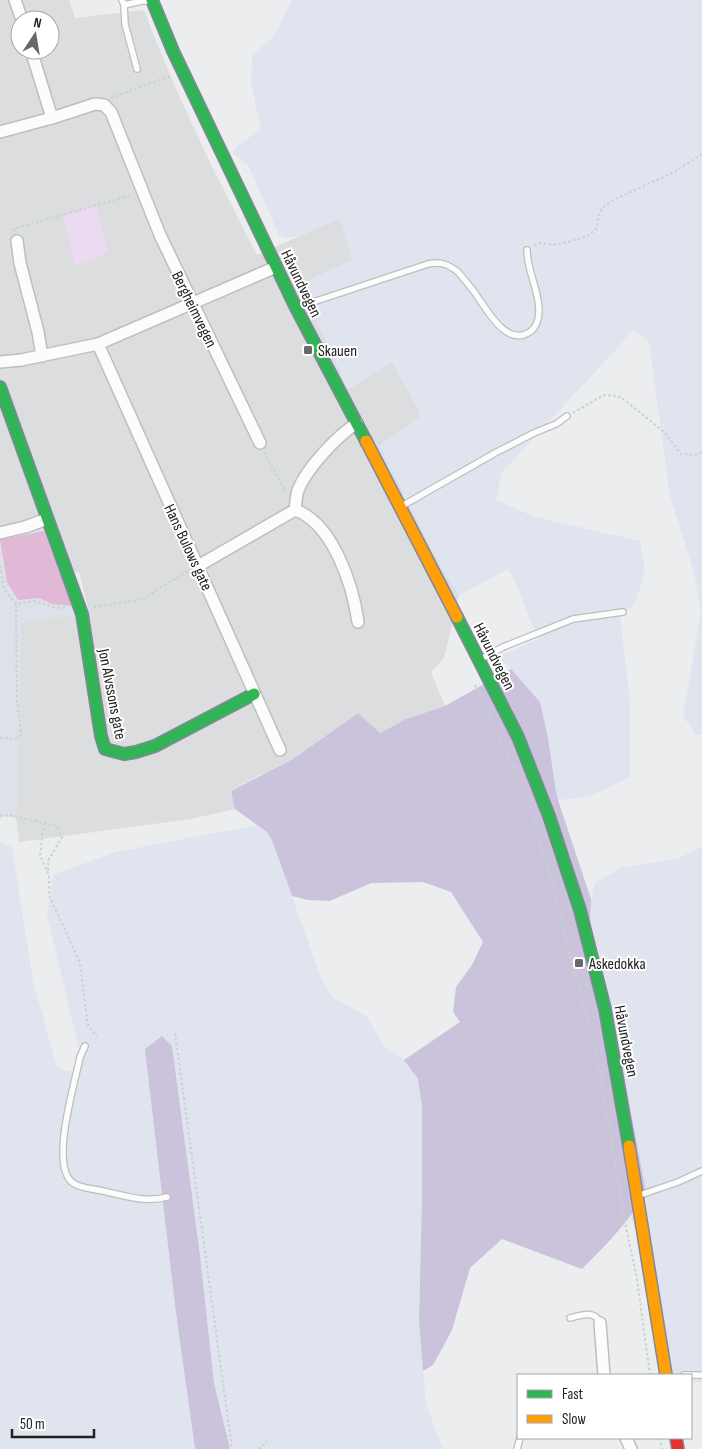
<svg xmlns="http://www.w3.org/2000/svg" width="702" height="1449" viewBox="0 0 702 1449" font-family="'Sofia Sans Condensed',sans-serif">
<rect width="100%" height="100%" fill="#ebedef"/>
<path fill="#dcddde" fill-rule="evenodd" d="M0,0H69L75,18L144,10L155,39L180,98L213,169L257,255L340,218L353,260L301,284L348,389L392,362L420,412L404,495L447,577L459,595L444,658L431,672L445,706L406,719L380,733L358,713L293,759L231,790L235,809L191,819L19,842L16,817L21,622L82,614L89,611L79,572L71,573L0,528ZM20,20H50V50H20Z"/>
<polygon fill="#dce1ea" points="44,526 82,614 21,622 16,817 0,816 0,537"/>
<g fill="#dfe4ee">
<polygon points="292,0 702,0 702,735 696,735 683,716 701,612 693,569 670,496 649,341 634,330 502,472 496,500 535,517 640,541 645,571 635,603 620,616 630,700 630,777 588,797 558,800 540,702 511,669 497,657 538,639 515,581 508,569 459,595 447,577 379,446 419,417 420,412 392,362 348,389 301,283 353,260 340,219 295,237 286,238 279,235 249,167 233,153 235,148 261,129 251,84 252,56 275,35"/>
<polygon points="257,825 267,832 272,840 322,981 332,997 366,1016 384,1046 404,1060 418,1079 422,1106 422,1200 419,1321 426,1404 443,1449 230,1449 214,1383 200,1255 172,1046 158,1154 176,1313 195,1449 0,1449 0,842 12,846 33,981 57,1068 73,1072 79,1048 47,916 53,875 116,852"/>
<polygon points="702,847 702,1383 691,1381 691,1375 665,1375 643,1247 630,1217 646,1192 615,1027 590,925 591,899 595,883 620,868 677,859"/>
</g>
<g fill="#cbc3dc">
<path d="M511,669L540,702L548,738L555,785L558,800L591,899L590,925L615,1027L646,1192C629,1222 606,1245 582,1269L502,1239L470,1268L452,1330L433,1365L423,1371L419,1321L422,1200V1106L418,1079L404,1060L460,1022L453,1012L456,987L472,965L483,942L451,892L423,882L371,883L330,901L308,900L292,896L272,840L267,832L235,809L231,791L293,759L358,713L380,733L406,719L445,706Z"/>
<polygon points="162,1036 172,1046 200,1255 214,1383 230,1449 195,1449 176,1313 145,1049"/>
</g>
<polygon fill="#ecdaf3" points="96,205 108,252 75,266 63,216"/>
<polygon fill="#e2b8d7" points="44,531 72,606 52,604 39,598 18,600 7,582 0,540"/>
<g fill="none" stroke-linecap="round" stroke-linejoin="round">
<g stroke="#bdbebf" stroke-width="8">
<g id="lane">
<polyline points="122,0 124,5 142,1 150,1"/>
<polyline points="124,5 125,24 137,69"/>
<path d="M298,307L428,264C441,261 449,265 458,272C464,279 470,286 475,293C486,308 505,346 528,333C536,329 539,319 539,310C539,290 527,271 527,250"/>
<polyline points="402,506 495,453 534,433 556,424 567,416"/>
<polyline points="479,660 503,647 573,619 623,612"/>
<path d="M85,1046L80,1057C75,1083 49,1166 73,1183C81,1189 97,1189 107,1192C127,1196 146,1203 167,1197"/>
<polyline points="640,1195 678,1182 702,1171"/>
<path d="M570,1318C581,1315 595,1310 600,1323"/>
<polyline points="684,1375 702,1375"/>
<polyline points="517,1449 520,1438"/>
</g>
</g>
<g stroke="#bdbebf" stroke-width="14">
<g id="street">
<polyline points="15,0 22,20"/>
<polyline points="31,50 52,118"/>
<polyline points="0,132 52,118 95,104 104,105 111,112 160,235 260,443"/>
<polyline points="17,241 20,263 38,332 42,356"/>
<polyline points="98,344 280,750"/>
<polyline points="0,362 21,360 98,344 276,267"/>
<path d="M295,510C333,523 353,586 358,622"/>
<polyline points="0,533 25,527 47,519"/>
<path d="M198,566L295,510C296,503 296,497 298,490C307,468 337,436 357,423"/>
<polyline points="600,1323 604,1375"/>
<polyline points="626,1438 631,1449"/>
</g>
</g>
<g stroke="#838899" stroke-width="14">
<g id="fast">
<polyline points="152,0 173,51 296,308 366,441"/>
<polyline points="0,387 82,614 101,736 105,749 124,754 136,752 155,746 254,694"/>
<polyline points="457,617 518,737 549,816 580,910 605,1009 629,1146"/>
</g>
</g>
<g stroke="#838899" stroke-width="14">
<g id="slow">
<polyline points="366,441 457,617"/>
<polyline points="629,1146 666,1375"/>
</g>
</g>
<g stroke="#838899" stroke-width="14">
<polyline id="jam" points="676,1438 678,1449"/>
</g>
<g stroke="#c6d3d0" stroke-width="2" stroke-dasharray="2.5 2.5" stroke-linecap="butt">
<polyline points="111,98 170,76"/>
<polyline points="15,231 14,229 132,195"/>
<polyline points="534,245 540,243 553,245 568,242 588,236 597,228 598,217 602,208 615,199 674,172 702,154"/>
<polyline points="573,413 604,395 618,396 626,401 665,433 681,454 695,455 702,452"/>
<polyline points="264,452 286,492"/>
<polyline points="0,566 4,589 16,604 35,601 54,607 65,608"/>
<polyline points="94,607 144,599 158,589 188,571"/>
<polyline points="475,685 518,778"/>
<polyline points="0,738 14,739 20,736 21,733 17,701 16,604"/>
<polyline points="531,811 553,884 565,937 594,1044 603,1091 623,1213 637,1279 650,1375"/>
<polyline points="0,816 9,815 44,823 40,855 49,876 49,895 80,963 88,1025 97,1037"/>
<polyline points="44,823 57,826 62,837 48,861 48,873"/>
<polyline points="570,957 576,956"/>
<polyline points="175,1033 232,1449"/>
<polyline points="660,1438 662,1449"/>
<polyline points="259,1449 267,1441"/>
</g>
<use href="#lane" stroke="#fcfcfd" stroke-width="5.5"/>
<use href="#street" stroke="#fcfcfd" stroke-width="11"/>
<use href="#fast" stroke="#30b455" stroke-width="11"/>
<use href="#slow" stroke="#ff9f0a" stroke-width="11"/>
<use href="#jam" stroke="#e5322d" stroke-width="11"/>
</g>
<g fill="#686869" stroke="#fff" stroke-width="2">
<rect x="303" y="345" width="10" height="10" rx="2.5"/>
<rect x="574" y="958" width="10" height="10" rx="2.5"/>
</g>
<g text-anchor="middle" stroke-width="4" stroke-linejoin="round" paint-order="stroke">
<g font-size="16" fill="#212121" stroke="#fff">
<text transform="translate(302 283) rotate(64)" y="6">Håvundvegen</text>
<text transform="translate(195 309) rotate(64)" y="6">Bergheimvegen</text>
<text transform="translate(189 547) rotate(65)" y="6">Hans Bulows gate</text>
<text transform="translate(495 656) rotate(63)" y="6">Håvundvegen</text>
<text transform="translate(113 694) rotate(79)" y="6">Jon Alvssons gate</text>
<text transform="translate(627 1041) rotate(79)" y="6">Håvundvegen</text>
</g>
<g font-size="16" fill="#212121" stroke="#fff" text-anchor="start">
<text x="318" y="356">Skauen</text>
<text x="589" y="969">Askedokka</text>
</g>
</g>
<rect x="517" y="1374" width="175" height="65" fill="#ffffff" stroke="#a6a6a6"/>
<rect x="527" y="1390" width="25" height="8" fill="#30b455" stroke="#a6a6a6"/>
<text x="562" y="1399" font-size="15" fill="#212121">Fast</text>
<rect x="527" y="1415" width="25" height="8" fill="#ff9f0a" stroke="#a6a6a6"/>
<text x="562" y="1424" font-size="15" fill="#212121">Slow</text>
<g transform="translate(35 35) rotate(12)"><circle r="24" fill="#ffffff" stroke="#a6a6a6"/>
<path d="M0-4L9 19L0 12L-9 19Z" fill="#686869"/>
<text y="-8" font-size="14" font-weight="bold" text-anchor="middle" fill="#212121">N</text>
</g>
<path d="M12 1429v8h82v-8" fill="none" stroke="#212121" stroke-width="2.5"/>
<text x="20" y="1429" font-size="15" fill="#212121" stroke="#ffffff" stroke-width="4" paint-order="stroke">50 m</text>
</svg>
